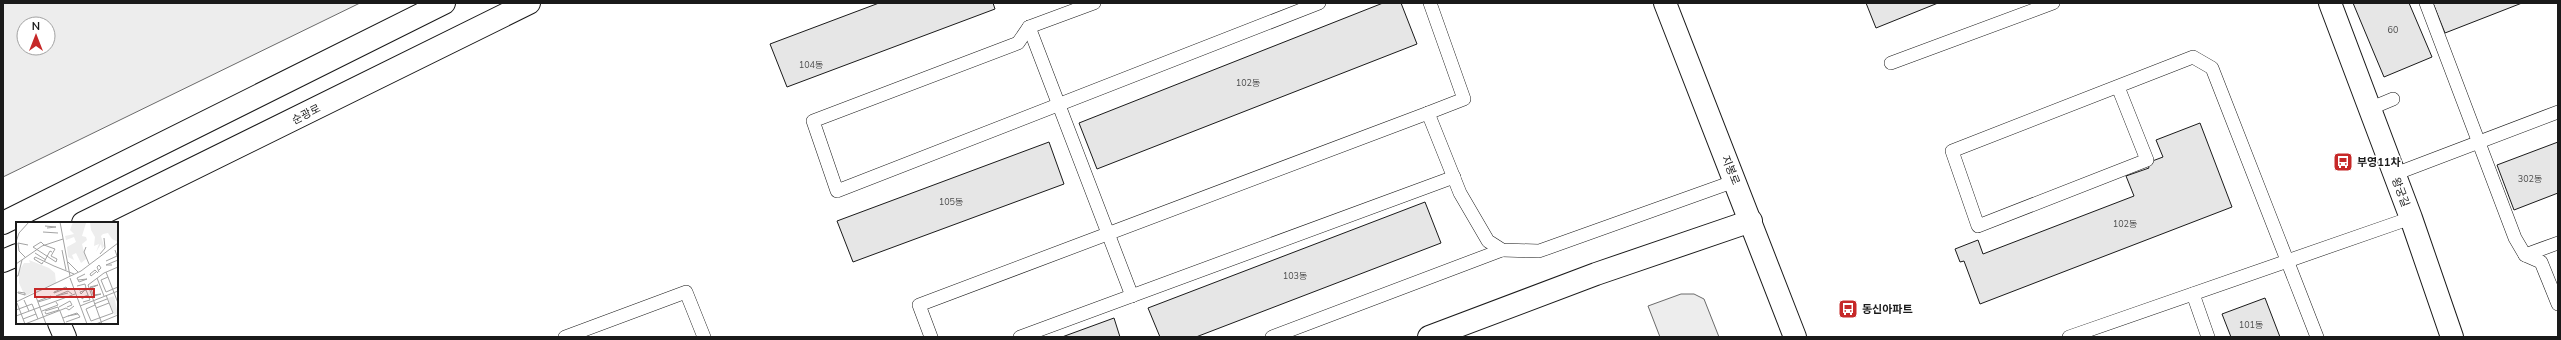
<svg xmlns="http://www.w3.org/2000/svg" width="2561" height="340" viewBox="0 0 2561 340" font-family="Mulish,'Noto Sans KR',sans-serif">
<rect width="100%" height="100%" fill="#fff"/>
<g fill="#ededed" stroke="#6a6a6a" fill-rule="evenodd">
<path d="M3,3H360L3,177ZM24,24H48V48H24Z"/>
<polygon points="1681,294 1694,294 1704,299 1719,337 1660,337 1648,306"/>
</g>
<g fill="#e6e6e6" stroke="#1a1a1a">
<polygon points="879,3 993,3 995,9 787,87 770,44"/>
<polygon points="1383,3 1401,3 1417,44 1097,169 1079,123"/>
<polygon points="1866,3 1938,3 1876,28"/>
<polygon points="2353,3 2409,3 2432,57 2384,77"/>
<polygon points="2433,3 2522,3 2445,33"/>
<polygon points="2200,123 2232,207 1980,304 1964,261 1960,262 1955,249 1978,240 1983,254 2134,196 2126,176 2149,168 2147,163 2163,157 2156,140"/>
<polygon points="1049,142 1064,184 853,262 837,221"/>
<polygon points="2558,142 2558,193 2514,210 2497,165"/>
<polygon points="1425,202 1441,243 1196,337 1160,337 1148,308"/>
<polygon points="2265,298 2280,337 2231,337 2222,314"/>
<polygon points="1114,318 1120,337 1062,337"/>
</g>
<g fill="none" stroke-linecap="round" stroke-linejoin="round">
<g stroke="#1a1a1a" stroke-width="14">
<g id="lane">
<polyline points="1094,3 1029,27 1018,43 813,121 837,191 1319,3"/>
<polyline points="2426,3 2515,238 2525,255 2541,262 2558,304"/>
<polyline points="1029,27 1132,296"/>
<polyline points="1891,63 2053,3"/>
<polyline points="2118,87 2147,160 1978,226 1952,151 2193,57 2212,68 2317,337"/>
<polyline points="2369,109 2393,99"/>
<polyline points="1428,113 1464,99 1430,3"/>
<polyline points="2395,174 2558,112"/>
<polyline points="2525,255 2558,243"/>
<polyline points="2193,294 2208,337"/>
<polyline points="565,337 686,292 704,337"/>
<polyline points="931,337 919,305 1428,113 1460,193 1488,241 1502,250 1539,251 1735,181"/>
<polyline points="1020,337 1454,177"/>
<polyline points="1272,337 1502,250"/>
<polyline points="2069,337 2411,218"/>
</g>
</g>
<g stroke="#1a1a1a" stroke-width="24">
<polyline id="street" points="1429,337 1596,274 1751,221"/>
</g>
<g stroke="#1a1a1a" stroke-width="24">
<g id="secondary">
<polyline points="1665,3 1795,337"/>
<polyline points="2330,3 2411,218 2452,337"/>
<polyline points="59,323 65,337"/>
</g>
</g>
<g stroke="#1a1a1a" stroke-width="24">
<g id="primary">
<polyline points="3,223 444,3"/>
<polyline points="83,223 529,3"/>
<polyline points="3,261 17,255"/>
</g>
</g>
<use href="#lane" stroke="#fff" stroke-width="13"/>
<use href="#street" stroke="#fff" stroke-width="22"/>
<use href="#secondary" stroke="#fff" stroke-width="22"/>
<use href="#primary" stroke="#fff" stroke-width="22"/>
</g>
<defs>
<g id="bus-square" transform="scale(1)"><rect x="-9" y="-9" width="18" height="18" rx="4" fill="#c62828" stroke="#fff"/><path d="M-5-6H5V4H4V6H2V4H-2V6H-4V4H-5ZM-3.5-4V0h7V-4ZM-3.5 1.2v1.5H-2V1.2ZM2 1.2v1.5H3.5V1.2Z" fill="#fff"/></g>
</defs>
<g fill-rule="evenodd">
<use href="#bus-square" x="2343" y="162"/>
<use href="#bus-square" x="1848" y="309"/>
</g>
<g text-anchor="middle" stroke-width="3" stroke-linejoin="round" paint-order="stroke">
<g font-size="9" fill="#4d4d4d">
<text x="2393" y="33">60</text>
<text x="811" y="68">104동</text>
<text x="1248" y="86">102동</text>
<text x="2530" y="182">302동</text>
<text x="951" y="205">105동</text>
<text x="2125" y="227">102동</text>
<text x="1295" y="279">103동</text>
<text x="2251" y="328">101동</text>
</g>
<g font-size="11" fill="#1a1a1a" stroke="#fff">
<text transform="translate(306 114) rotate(-27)" y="4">순광로</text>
<text transform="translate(1731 170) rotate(68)" y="4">지봉로</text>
<text transform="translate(2401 192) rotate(69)" y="4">왕궁길</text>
</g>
<g font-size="11" font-weight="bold" fill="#1a1a1a" stroke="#fff" text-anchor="start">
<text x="2357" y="166">부영11차</text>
<text x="1862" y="313">동신아파트</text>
</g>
</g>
<g transform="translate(16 222)">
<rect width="102" height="102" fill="#fff"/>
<path d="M57,0L70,1L66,14L70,15L71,18L66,22L70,37L65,41L60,31L56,33L58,38L52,35L51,25L60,20L58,15L50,18L49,14L58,12L54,8ZM74,0H102V20L96,17L92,11L87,12L85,14L88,24L86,27L85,22L80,30L83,22L78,24L79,15L75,8ZM13,38L33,46L39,51L40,61L9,74L3,61V49L8,41H14ZM98,74L102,92L98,93L92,76Z" fill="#ededed"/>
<path fill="none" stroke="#a3a3a3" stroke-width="1" d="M44,0L54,54M29,4L40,5L31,6M27,10L42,11M0,20L3,11L13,0M28,23L25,20L17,25L40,40L41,37L35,34L39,27L28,23M70,25L68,30L73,42M46,28L50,48M19,31L30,38M84,32L89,26L88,16M9,35L3,29L2,21L12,23M90,39L101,34L99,28M27,40L26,42L18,37L19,35L38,44M28,40L34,29L36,30M52,40L62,50M0,42L26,24L47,17M96,43H90L102,38M38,44L58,52M80,50L75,54L74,52L79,48L82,51M83,50L81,45L83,43L85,46L83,48M90,50L102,81M0,54H2L6,38M92,55L85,58L90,70L102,65M54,56L71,102M81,56L88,74M62,58L63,60L71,57L62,58L61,56L69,52M61,64L69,62L70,66L63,68M50,65L51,66L38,71V70ZM75,66L82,63L74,65L75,66L76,70L77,72V73H78V74L85,72L77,73M2,70L9,71V73L2,71ZM52,71L40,74L52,69L56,72M19,72L30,102M90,73L97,91M70,74L66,77V75L70,74L72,73M8,78L13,89M22,79L35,74V76L22,80M0,80L65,49L102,21M67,80L74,78L70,68L64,70L65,72L68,69M1,81L9,102M78,82L91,77M79,83L70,87L75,99L97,91M64,84L102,69M43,85L54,79L56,83L51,85M80,86L93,81M0,88L16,82L22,97M26,89L42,83L40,80M29,89L42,85M44,89L49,102M29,90L30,92L43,88L42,85M0,94L59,72M47,96L52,94L61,91L62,92L52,94M7,97L20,92M50,100L64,95L62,92M9,102L50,86L53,88L58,84M80,102L102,93M86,102L72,63L88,51L102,45"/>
<path fill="#c62828" fill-opacity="0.15" stroke="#c62828" stroke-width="2" d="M19,67H78V75H19Z"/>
<rect width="102" height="102" fill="none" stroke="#1a1a1a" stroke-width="2"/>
</g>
<rect width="2561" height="340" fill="none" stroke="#1a1a1a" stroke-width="8"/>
<g transform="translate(36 36)"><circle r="19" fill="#ffffff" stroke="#a3a3a3"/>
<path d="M0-3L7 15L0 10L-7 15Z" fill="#c62828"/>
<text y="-6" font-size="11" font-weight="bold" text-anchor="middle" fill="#1a1a1a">N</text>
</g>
</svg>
